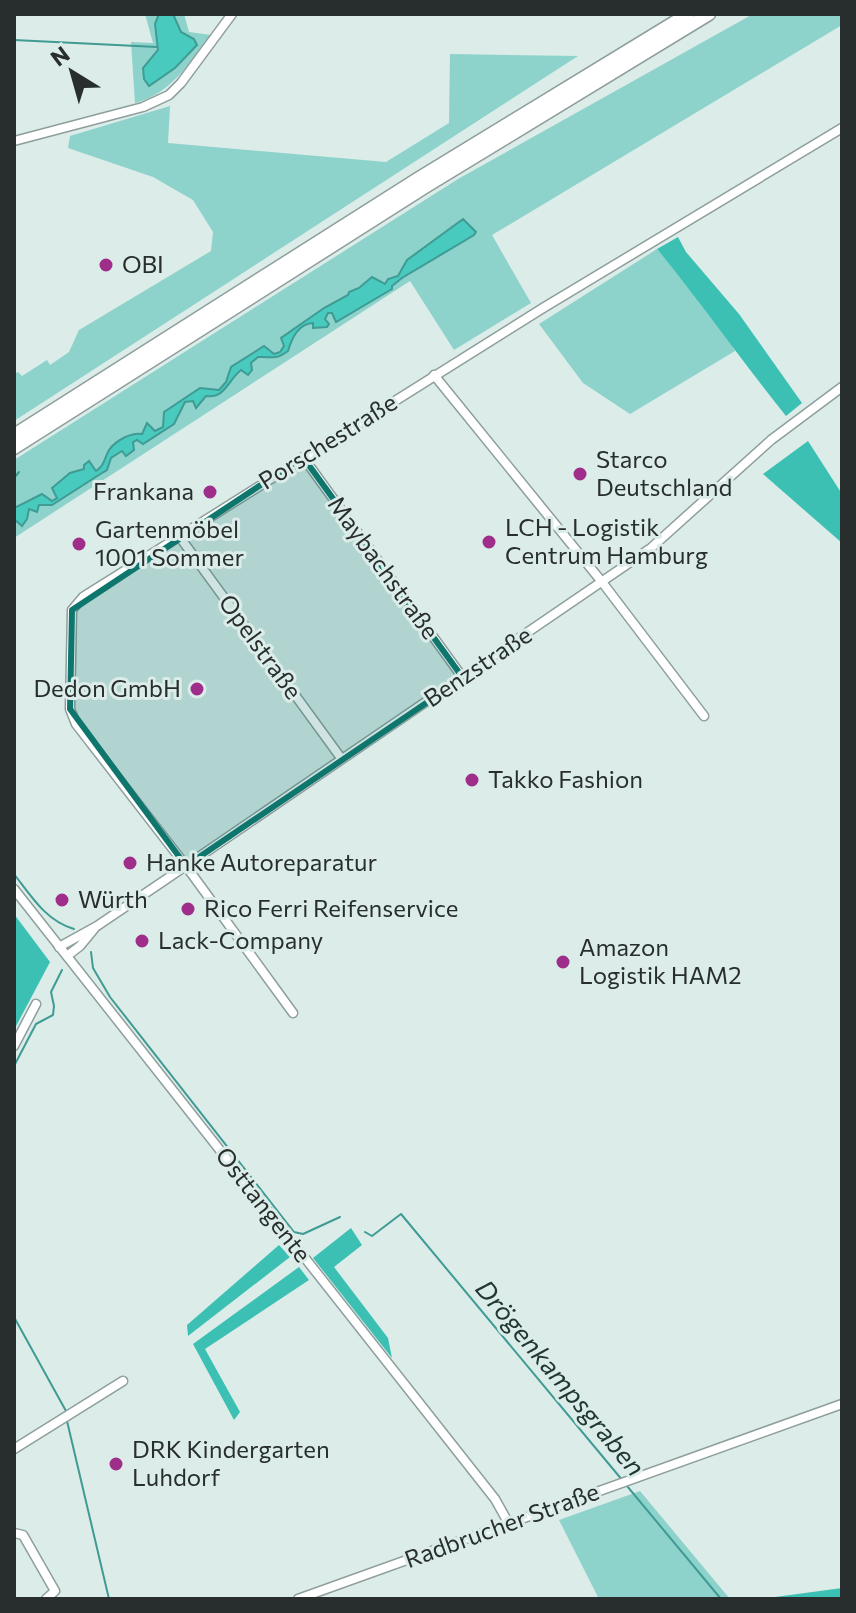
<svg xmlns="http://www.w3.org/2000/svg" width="856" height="1613" viewBox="0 0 856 1613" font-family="Commissioner,sans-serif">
<rect width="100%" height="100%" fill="#dbece9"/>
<g fill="#8ed3cb">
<path d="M145,14H184L189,32L211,35C188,64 172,93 135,103L131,42L153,43Z"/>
<polygon points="753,14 842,14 842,25 492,235 531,303 454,350 410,281 14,538 14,460 458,179"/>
<polygon points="450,54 578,56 14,421 14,374 18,372 22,376 47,360 50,365 69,352 79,330 211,251 213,232 193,200 153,177 68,148 70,136 170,106 168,143 386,162 449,123"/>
<polygon points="657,249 723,330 735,351 630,414 583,383 539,324"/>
<polygon points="640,1491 730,1599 599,1599 559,1520"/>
</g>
<g fill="#3cc0b4">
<path d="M678,237L686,252L739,314L802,403L786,416C742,361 702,304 657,249Z"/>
<polygon points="808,441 842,494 842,543 763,474"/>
<polygon points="14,914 50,962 14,1030"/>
<polygon points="351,1228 362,1245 334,1267 388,1338 392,1358 313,1258"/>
<polygon points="279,1245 290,1257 188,1336 187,1325"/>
<polygon points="299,1267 309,1280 205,1349 240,1412 234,1420 193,1344"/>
<polygon points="842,1588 842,1599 760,1599"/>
</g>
<g fill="#49cabe" stroke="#3f9b93" stroke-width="2">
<polygon points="173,14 181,32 194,39 197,45 175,68 149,86 144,79 143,68 158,50 155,24 159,14"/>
<path d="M463,219L476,232L474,235L402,278L392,286V289L336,322L332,313H328L325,319L329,324L327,327L313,328V323C298,324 292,338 288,351C274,361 273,356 258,357L251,363L252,370L248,375L241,370C228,380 225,399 206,396L196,408L193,401L185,402L174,424L143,444L137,440L133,442L134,450L126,456L122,451L111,458L107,470L102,473L52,505H39L37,512L29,509L27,519L22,526L14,519V508L42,494L52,501L57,498L52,488L70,473L84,469V465L89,461L96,471C105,465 104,459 109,450C116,440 132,432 142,434L147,423L155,431L163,427L164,412L200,388L219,390L226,382L231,367L264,346L274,354L280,352L284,346L281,338L324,308L348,295L349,292L359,288L372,277L385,284L388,279L398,276L407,260Z"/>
</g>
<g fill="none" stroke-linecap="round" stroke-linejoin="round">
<g stroke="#3f9b93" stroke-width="2">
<polyline points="14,40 157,47"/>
<polyline points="14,478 19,472"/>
<path d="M14,874C31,896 46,921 74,929"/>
<polyline points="91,952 93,968 110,997 294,1232 303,1234 340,1217"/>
<polyline points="14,1066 36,1024 53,1015 54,1006 51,992 62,970"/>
<polyline points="365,1232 372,1236 401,1214 623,1481"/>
<polyline points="14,1317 66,1411"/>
<polyline points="67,1421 109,1599"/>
<polyline points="627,1486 721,1599"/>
</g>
<g stroke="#8e9e9c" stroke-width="11">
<g id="minor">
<polyline points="14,141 143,107 169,95 181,83 232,14"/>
<polyline points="434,375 602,582 704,716"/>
<polyline points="303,457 463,678"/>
<polyline points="179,536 341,758"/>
<polyline points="14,889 495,1499 509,1524"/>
<polyline points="59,947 97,926 168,878 651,548 771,440 842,387"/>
<polyline points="67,956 80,946 94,929"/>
<polyline points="293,1013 186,866 76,724 70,709 72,610 83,597 543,308 842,128"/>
<polyline points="14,1046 36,1004"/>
<polyline points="14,1449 123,1381"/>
<polyline points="14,1533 23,1535 55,1591 46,1599"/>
<polyline points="298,1599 842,1404"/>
</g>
</g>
<g stroke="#8e9e9c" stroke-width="15">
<g id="highway">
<polyline points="14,435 419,178 688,14"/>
<polyline points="14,448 425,187 709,14"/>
</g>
</g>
<use href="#minor" stroke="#fff" stroke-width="8"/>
<use href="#highway" stroke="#fff" stroke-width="12"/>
</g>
<path fill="#0f766e" fill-opacity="0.2" stroke="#0f766e" stroke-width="6" stroke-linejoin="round" d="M303,457L463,678L186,866L70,709L72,610Z"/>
<g fill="#9f2e8a" stroke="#dbece9" stroke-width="3">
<circle cx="106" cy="265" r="8"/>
<circle cx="580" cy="474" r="8"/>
<circle cx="210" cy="492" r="8"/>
<circle cx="489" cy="542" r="8"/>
<circle cx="79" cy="544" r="8"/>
<circle cx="197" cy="689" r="8"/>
<circle cx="472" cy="780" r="8"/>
<circle cx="130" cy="863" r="8"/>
<circle cx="62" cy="900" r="8"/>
<circle cx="188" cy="909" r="8"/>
<circle cx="142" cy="941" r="8"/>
<circle cx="563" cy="962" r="8"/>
<circle cx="116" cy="1464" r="8"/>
</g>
<g text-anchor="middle" stroke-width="6" stroke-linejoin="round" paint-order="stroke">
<g font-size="24" fill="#282e2e" stroke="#dbece9" text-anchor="start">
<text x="122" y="273">OBI</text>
<text x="596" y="468">Starco<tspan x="596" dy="28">Deutschland</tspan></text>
<text x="194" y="500" text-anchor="end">Frankana</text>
<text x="505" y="536">LCH - Logistik<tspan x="505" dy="28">Centrum Hamburg</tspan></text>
<text x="95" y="538">Gartenmöbel<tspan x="95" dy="28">1001 Sommer</tspan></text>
<text x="181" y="697" text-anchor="end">Dedon GmbH</text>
<text x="488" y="788">Takko Fashion</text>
<text x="146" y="871">Hanke Autoreparatur</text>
<text x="78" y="908">Würth</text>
<text x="204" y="917">Rico Ferri Reifenservice</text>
<text x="158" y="949">Lack-Company</text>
<text x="579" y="956">Amazon<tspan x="579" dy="28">Logistik HAM2</tspan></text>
<text x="132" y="1458">DRK Kindergarten<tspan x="132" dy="28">Luhdorf</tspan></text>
</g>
<g font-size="24" fill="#282e2e" stroke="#dbece9">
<text transform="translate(328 442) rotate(-32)" y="8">Porschestraße</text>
<text transform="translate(383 568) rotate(54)" y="8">Maybachstraße</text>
<text transform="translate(260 647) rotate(54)" y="8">Opelstraße</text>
<text transform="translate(478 667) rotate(-34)" y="8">Benzstraße</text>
<text transform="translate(263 1205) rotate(52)" y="8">Osttangente</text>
<text transform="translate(502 1526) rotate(-20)" y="8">Radbrucher Straße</text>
</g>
<g font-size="26" font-style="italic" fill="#203734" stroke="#dbece9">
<text transform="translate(560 1378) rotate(50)" y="9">Drögenkampsgraben</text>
</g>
</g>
<rect width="856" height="1613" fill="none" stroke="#282e2e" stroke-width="32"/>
<g transform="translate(72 72) rotate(323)" stroke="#dbece9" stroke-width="6" paint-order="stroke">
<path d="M0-6L14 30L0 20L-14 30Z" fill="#282e2e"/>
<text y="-12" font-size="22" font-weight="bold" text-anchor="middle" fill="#282e2e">N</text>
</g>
</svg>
